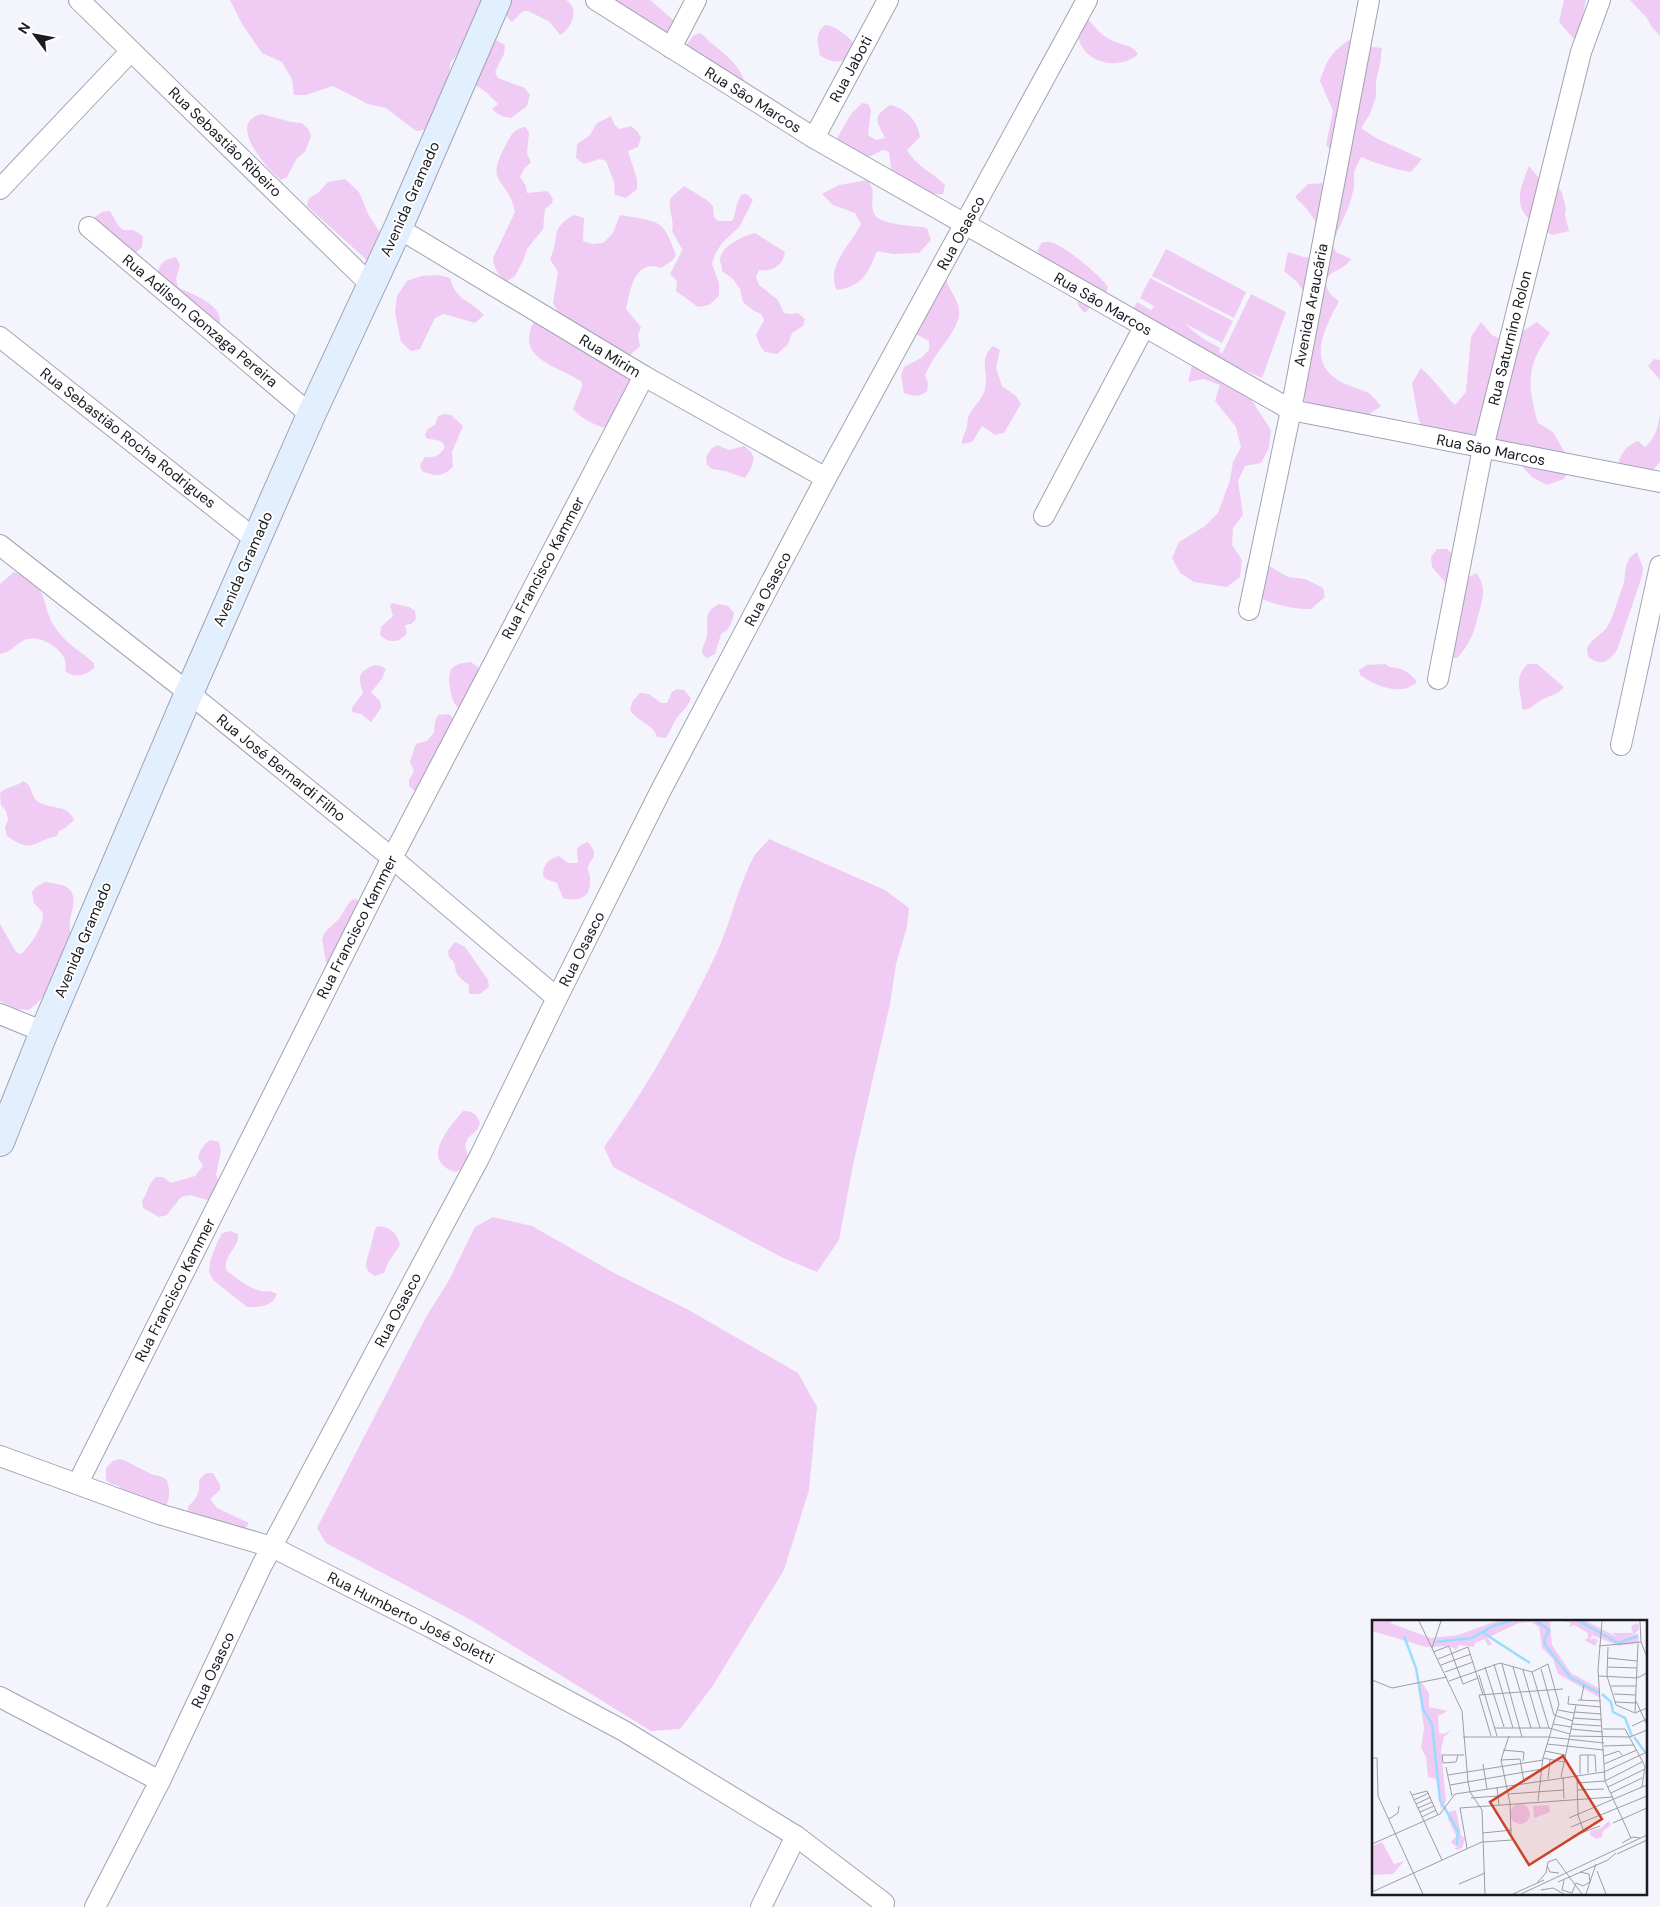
<svg xmlns="http://www.w3.org/2000/svg" width="1660" height="1907" viewBox="0 0 1660 1907" font-family="'DM Sans',sans-serif">
<rect width="100%" height="100%" fill="#f4f5fc"/>
<g fill="#f0cbf3">
<polygon points="230,0 481,0 465,45 450,63 449,88 438,128 416,131 386,108 368,104 333,86 306,95 294,95 292,79 282,62 262,53 242,24"/>
<path d="M511,0H566C580,8 572,29 560,35L550,22L528,11H523L512,22C503,16 507,8 511,0Z"/>
<polygon points="608,0 650,0 677,23 667,37"/>
<polygon points="1564,0 1586,0 1580,29 1574,39 1559,22"/>
<polygon points="1630,0 1660,0 1660,36 1651,26 1647,18"/>
<path d="M1085,15C1092,24 1100,35 1111,40C1122,46 1131,43 1138,54C1125,67 1098,66 1086,52C1081,47 1079,40 1077,34Z"/>
<path d="M825,25C838,26 851,39 859,49C849,62 833,66 820,55C818,43 814,34 825,25Z"/>
<path d="M699,33C705,35 707,40 711,43C722,51 740,66 744,80L740,83L685,47L693,36Z"/>
<path d="M496,40L505,45L504,54L495,72L498,78L525,88L530,95L527,106L511,118C502,117 498,115 492,109L498,104C490,95 482,88 471,83L487,45Z"/>
<path d="M1349,40L1365,46L1382,48L1380,65L1376,81V97L1370,114L1361,128L1376,138L1422,159L1411,172C1393,169 1378,164 1361,157L1354,172V188L1349,206L1332,244L1336,252L1351,259C1344,269 1339,268 1331,274C1320,283 1330,296 1339,301C1323,332 1305,364 1345,384C1352,387 1360,389 1367,392C1372,395 1377,401 1381,406L1368,415L1351,412L1306,416L1303,382L1307,296L1297,282L1284,271L1288,252L1304,257L1321,259C1318,226 1320,221 1295,197L1308,184L1327,183L1339,157L1326,145L1333,111L1320,81C1327,59 1331,53 1349,40Z"/>
<path d="M862,103L868,104L871,110L868,135L876,140L885,138C877,120 871,118 890,105C907,109 917,120 920,137L907,150C916,166 932,172 945,185L943,194H930L892,177L889,152C881,148 880,152 873,155C869,157 864,157 860,158L836,140L851,114Z"/>
<path d="M262,114L291,122L302,123L309,130L311,136L305,152L297,158L287,177L281,180C267,169 225,122 262,114Z"/>
<polygon points="611,116 615,126 620,129 631,126 638,132 641,138 638,147 628,151 637,179 637,189 626,198 615,195 614,182 606,161 600,159 584,164 576,158 577,144 590,135 597,123"/>
<path d="M525,127L529,132L527,154L531,162L524,169L520,177L526,186L527,193L548,191L553,199L552,203L545,209L543,229L527,249L524,259L515,276L507,281C498,276 494,268 493,258L515,212C507,174 482,187 508,141C512,133 516,128 525,127Z"/>
<path d="M1529,166L1544,184L1553,178L1562,193L1566,209L1565,215L1569,231L1552,235C1516,214 1513,204 1529,166Z"/>
<polygon points="345,179 359,192 369,216 384,238 369,262 307,206 309,198 318,193 328,182"/>
<path d="M868,180C877,195 870,196 873,211C876,226 914,225 927,228L931,240L919,253L893,254L877,251C868,273 863,286 837,290C825,266 851,245 861,224L855,213L833,205L822,194L839,185Z"/>
<path d="M684,186L707,200L713,206L714,217L718,221H732C737,213 734,205 742,194H747L753,200L740,226L722,243L715,254L712,264L719,283V296L709,305L698,307L676,291L677,281L670,274L681,253L682,249L672,231C675,219 666,206 671,198C674,194 680,190 684,186Z"/>
<polygon points="110,211 118,225 123,230 133,230 143,236 142,247 133,255 88,222 102,212"/>
<path d="M574,215L584,218L583,241L592,244L603,243L613,233L620,215C631,217 652,219 660,225C668,231 672,246 676,255L673,260L661,268C634,258 630,292 626,309L641,327L638,335L640,346L626,359L562,319L553,303L558,272L550,259C561,236 548,230 574,215Z"/>
<path d="M755,233L785,252C783,266 772,272 759,270L756,277L759,285L778,300L784,313L789,314L798,313L805,319L803,326L792,333L788,344L777,354L765,352L760,346L756,335L764,320L761,314L754,311L743,302L740,289L733,279L722,271C722,267 720,262 720,259C722,245 744,236 755,233Z"/>
<path d="M1042,242C1045,242 1047,242 1050,242C1064,245 1100,275 1108,287L1105,297L1091,306L1085,313L1079,307L1076,298L1037,251Z"/>
<polygon points="1166,249 1246,292 1234,318 1152,276"/>
<path d="M176,257L180,265L176,279L178,287C192,295 222,303 220,323L229,333L212,319L206,312L197,309L156,284C158,268 159,260 176,257Z"/>
<path d="M438,275L450,278C456,301 469,299 484,315L475,323L444,314L435,318L420,349L411,351L401,342L395,312L397,296L407,281L421,276Z"/>
<path d="M946,278C948,290 958,298 959,310C961,325 944,343 937,354C932,360 929,368 925,375L928,383L927,391C919,397 914,397 904,393L901,376L904,367L921,358L929,350V341L914,333Z"/>
<polygon points="1150,278 1233,321 1222,343 1184,323 1202,338 1220,348 1219,351 1222,354 1251,294 1286,312 1262,378 1237,367 1243,387 1271,430 1269,448 1261,463 1245,466 1238,481 1243,515 1233,528 1232,545 1242,560 1240,577 1227,587 1194,582 1180,573 1172,558 1179,542 1205,526 1218,513 1230,480 1233,462 1241,447 1236,427 1215,401 1220,385 1204,379 1188,382 1192,365 1182,352 1131,313 1137,302 1151,310 1154,307 1157,308 1140,298"/>
<path d="M535,319L550,327L630,381L634,390L615,431C600,427 583,421 573,409L582,387V382C558,365 513,360 535,319Z"/>
<path d="M1481,322L1492,335L1506,342L1537,322L1550,333C1526,367 1527,384 1538,423L1553,432L1572,465L1564,479L1547,485L1532,477L1498,441L1484,433L1467,435L1424,433L1418,417L1412,383L1421,368C1434,379 1443,393 1455,405L1466,392L1471,337Z"/>
<path d="M993,346L1000,350L996,368L1002,386L1016,396L1021,404L1004,433L995,435L982,426L972,442L962,444C962,435 966,433 967,426C968,420 967,417 971,412C976,404 983,398 985,389C989,371 978,360 993,346Z"/>
<polygon points="1654,359 1660,360 1660,380 1648,366"/>
<path d="M1660,412V462L1649,474L1618,470C1618,456 1625,446 1638,441L1645,447C1657,436 1658,427 1660,412Z"/>
<path d="M444,414L451,415L463,426L452,452L453,467C441,477 437,477 422,471L420,465L425,457C434,458 440,456 445,447C442,438 434,441 426,438L425,434L428,429L435,425L438,416Z"/>
<polygon points="717,445 729,450 744,446 751,452 754,458 751,468 745,478 725,471 712,469 707,465 706,457 712,448"/>
<path d="M1437,549H1447L1453,555L1466,579L1476,573C1489,588 1481,604 1477,620C1473,635 1468,647 1457,658H1448L1447,590L1444,581L1432,567L1431,557Z"/>
<path d="M1637,552L1643,568L1642,576L1617,650C1608,663 1601,666 1588,657L1587,648L1592,641L1606,629L1611,620L1624,583L1626,566L1630,557Z"/>
<path d="M1257,559L1288,577L1305,579L1323,588L1325,597L1311,609C1285,609 1232,599 1248,561Z"/>
<path d="M14,572C52,584 39,605 56,629C67,644 80,651 94,663V668C85,676 76,678 66,672C65,668 66,664 65,660C60,646 36,633 23,641C14,645 11,653 0,654V584Z"/>
<path d="M392,603L409,607L415,611L416,619L411,624L405,625L407,633C399,643 390,644 380,635L381,627L393,616L390,606Z"/>
<path d="M719,604L728,606L734,613C732,624 730,629 721,634L715,654L707,658L702,654C702,647 704,645 706,639C711,623 700,614 719,604Z"/>
<path d="M471,662L478,667V680L459,709C453,702 451,697 450,688C447,669 452,663 471,662Z"/>
<path d="M1385,664C1390,668 1392,667 1397,668C1406,670 1412,675 1417,682C1401,697 1376,686 1360,675L1359,670L1367,665Z"/>
<path d="M1528,664H1537L1564,687C1557,695 1552,695 1543,699C1534,704 1533,709 1522,710C1522,692 1512,678 1528,664Z"/>
<path d="M375,665L381,666L386,669L382,679L371,692L380,701L381,708L371,722L361,714L352,712V708L363,693C358,677 357,672 375,665Z"/>
<path d="M677,689L684,690L691,698C688,707 682,711 676,719C672,725 670,732 666,738L657,737C653,723 638,723 630,710L632,702L640,693L649,694L661,703H667L672,692Z"/>
<polygon points="449,714 455,721 418,794 409,786 409,780 414,771 410,762 415,746 418,743 427,741 434,733 435,722 438,715"/>
<path d="M23,781C33,785 30,793 36,800C46,810 68,803 74,820L65,828L59,831L57,836C32,842 32,854 7,836L5,828L8,819L6,811L1,805L0,793C7,786 16,787 23,781Z"/>
<path d="M769,839L885,890L909,908L907,927L896,964L890,1004L853,1165L839,1240L817,1272L781,1257L613,1167L604,1147C648,1086 685,1020 717,952C731,921 738,887 754,856C758,850 765,845 769,839Z"/>
<path d="M588,842C602,859 588,857 588,870C589,874 591,878 590,882C590,899 578,902 563,898L557,883L546,879L543,875C543,864 549,859 559,856L568,863H578L577,849L582,844Z"/>
<path d="M45,882C53,883 65,884 70,890C77,898 72,911 70,920C69,930 72,941 69,951C62,971 46,998 29,1010L17,1009L0,1001V924L16,952L21,954C31,945 44,926 43,913L34,903L32,892L37,886Z"/>
<polygon points="356,899 361,904 327,967 322,939 325,932 339,919 350,901"/>
<polygon points="455,942 465,947 488,980 489,987 480,994 469,994 469,985 460,978 456,972 454,962 449,957 448,951"/>
<path d="M463,1111C473,1111 477,1114 480,1123L477,1130L468,1138L465,1146L468,1156L466,1167L455,1172C420,1160 448,1129 463,1111Z"/>
<path d="M210,1140L219,1142L221,1151L216,1175L219,1182L214,1199L207,1200L190,1195L181,1197L167,1215L159,1217L143,1208L142,1201C148,1192 148,1184 156,1177H163L171,1183L195,1176L203,1166L198,1158C200,1150 203,1145 210,1140Z"/>
<polygon points="493,1217 532,1226 616,1274 687,1309 798,1373 817,1407 809,1490 784,1570 712,1687 680,1729 651,1731 471,1620 326,1543 317,1528 426,1317 448,1282 475,1227"/>
<path d="M377,1226C390,1227 397,1232 400,1245L388,1263L384,1273L375,1276C361,1269 367,1261 370,1249C373,1241 372,1234 377,1226Z"/>
<path d="M230,1231L238,1234C240,1247 221,1257 227,1271C236,1278 250,1289 262,1291C268,1292 269,1290 277,1294C273,1307 259,1307 247,1307L213,1280L209,1272L210,1261L217,1243L222,1233Z"/>
<path d="M120,1459C132,1463 140,1469 151,1474C157,1476 162,1476 167,1480C170,1491 171,1503 162,1509L123,1493L119,1486L111,1484L106,1480V1468L113,1461Z"/>
<path d="M206,1473H213L220,1485V1490L210,1499L217,1508L249,1523L245,1529L188,1515V1507C197,1497 200,1495 199,1480Z"/>
</g>
<g fill="none" stroke-linecap="round" stroke-linejoin="round">
<g stroke="#a0a3b4" stroke-width="22">
<g id="street">
<polyline points="79,0 371,285"/>
<polyline points="596,0 814,138 1291,410 1660,482"/>
<polyline points="671,48 696,0"/>
<polyline points="814,138 888,0"/>
<polyline points="0,189 131,51"/>
<polyline points="89,227 311,415"/>
<polyline points="398,228 644,376 826,478"/>
<polyline points="0,337 256,540"/>
<polyline points="1044,516 1144,327"/>
<polyline points="0,545 189,693 392,858 557,998"/>
<polyline points="1249,610 1291,410 1369,0"/>
<polyline points="1438,679 1483,448 1581,52 1600,0"/>
<polyline points="1621,745 1660,566"/>
<polyline points="0,1014 44,1032"/>
<polyline points="0,1456 159,1514 272,1547 430,1627 624,1731 796,1836 884,1903"/>
<polyline points="78,1483 392,858 644,376"/>
<polyline points="0,1697 160,1781"/>
<polyline points="95,1907 160,1781 262,1565 479,1158 557,998 661,790 826,478 1087,0"/>
<polyline points="761,1907 796,1836"/>
</g>
</g>
<g stroke="#a0a3b4" stroke-width="30">
<polyline id="secondary" points="0,1142 44,1032 189,693 311,415 398,228 497,0"/>
</g>
<use href="#street" stroke="#fff" stroke-width="20"/>
<use href="#secondary" stroke="#e2effe" stroke-width="28"/>
</g>
<g text-anchor="middle" stroke-width="4" stroke-linejoin="round" paint-order="stroke">
<g font-size="15" fill="#191b21" stroke="#fff">
<text transform="translate(851 69) rotate(-62)" y="5">Rua Jaboti</text>
<text transform="translate(753 100) rotate(32)" y="5">Rua São Marcos</text>
<text transform="translate(225 142) rotate(44)" y="5">Rua Sebastião Ribeiro</text>
<text transform="translate(410 199) rotate(-66)" y="5">Avenida Gramado</text>
<text transform="translate(961 233) rotate(-61)" y="5">Rua Osasco</text>
<text transform="translate(1103 304) rotate(30)" y="5">Rua São Marcos</text>
<text transform="translate(1311 305) rotate(-79)" y="5">Avenida Araucária</text>
<text transform="translate(200 321) rotate(40)" y="5">Rua Adilson Gonzaga Pereira</text>
<text transform="translate(1510 338) rotate(-76)" y="5">Rua Saturnino Rolon</text>
<text transform="translate(610 356) rotate(31)" y="5">Rua Mirim</text>
<text transform="translate(128 438) rotate(38)" y="5">Rua Sebastião Rocha Rodrigues</text>
<text transform="translate(1491 450) rotate(11)" y="5">Rua São Marcos</text>
<text transform="translate(543 568) rotate(-62)" y="5">Rua Francisco Kammer</text>
<text transform="translate(243 569) rotate(-66)" y="5">Avenida Gramado</text>
<text transform="translate(768 589) rotate(-62)" y="5">Rua Osasco</text>
<text transform="translate(281 768) rotate(39)" y="5">Rua José Bernardi Filho</text>
<text transform="translate(357 927) rotate(-63)" y="5">Rua Francisco Kammer</text>
<text transform="translate(83 940) rotate(-67)" y="5">Avenida Gramado</text>
<text transform="translate(582 949) rotate(-63)" y="5">Rua Osasco</text>
<text transform="translate(175 1290) rotate(-63)" y="5">Rua Francisco Kammer</text>
<text transform="translate(398 1310) rotate(-62)" y="5">Rua Osasco</text>
<text transform="translate(411 1618) rotate(27)" y="5">Rua Humberto José Soletti</text>
<text transform="translate(213 1670) rotate(-65)" y="5">Rua Osasco</text>
</g>
</g>
<g transform="translate(1372 1620)">
<rect width="275" height="275" fill="#f4f5fc"/>
<path d="M0,1H21L18,3L59,18L86,15L125,1H184L178,2L180,25L199,53L228,69V78L186,54L181,39L170,28L167,7L159,2L147,3L115,18L120,24L116,26L113,19L103,23L102,27L87,25L84,30L78,26L54,27L0,11ZM192,1H214L245,17L240,13H261L259,6L266,3L267,9L263,14L250,17L266,14L267,23L247,26L220,15L218,20L222,18L226,20L223,26L212,20L216,18V13L202,5L197,7L199,3ZM50,63L57,73V87L76,91L66,96L67,113L72,114L81,109L72,117L69,130L74,181L69,190L64,159L56,157L54,137L49,128L52,108L46,64ZM138 194a10 10 0 1 1 20 0a10 10 0 1 1-20 0ZM177,185L178,192L162,198L161,186ZM84,190L89,215L93,219L90,228L85,230L82,228L86,227L87,219L83,226L79,222L84,216L76,199V192ZM237,201L239,205L231,211L230,217L224,219L218,215V211L230,208L228,202L230,207ZM10,222L22,244L32,241L21,254L0,255V226Z" fill="#f0cbf3"/>
<path fill="none" stroke="#9bdcfe" stroke-width="2.5" d="M165,1L177,10L172,20L174,26L198,57L227,73M207,1L246,23L266,16M110,12L158,43M32,16L44,48L51,89L60,104L68,180L86,211L85,226M64,22L100,18L121,6L139,1M230,74L239,82L241,92L253,98L260,116M262,117L273,132"/>
<path fill="none" stroke="#9c9ea4" stroke-width="1" d="M47,1L90,91L96,162L98,172L110,190L113,274M230,1L226,50L233,161L259,218M268,1L269,22L275,37M227,26L269,22M236,27L235,56L244,85L263,93L275,88M60,28L69,1M61,32L77,26L91,64L106,58M236,38L265,41M66,39L96,27L111,75M122,44L141,108M130,44L150,117M69,45L99,34M113,47L132,107M141,47L159,108M236,47L265,48M169,49L182,95L201,101M151,50L168,108M73,52L101,42M160,52L177,108M107,55L125,116M227,56L265,58L275,53M0,60L20,68L75,57M77,61L128,43L160,52L176,44L187,84L171,138L166,181M239,66H264M242,74L264,75M197,76L196,84L229,87M206,80L229,81M209,80L212,65M264,81L275,105M243,82L264,83M186,90L202,93M203,92L229,94M263,92L266,24M201,98L230,100M181,104L199,107M200,104L230,106M260,106L275,99M123,108H177L198,114M199,109L231,112M231,109H253L273,146L270,167M119,116L107,75L191,69M137,116L129,140L138,183L139,215M197,116L258,117L275,110M91,117H176L232,123M175,124L232,130M232,126L262,125M131,130L152,132L151,141M173,131L193,135M86,135L84,142L71,143L70,135H92M216,135V153M232,136L247,131L250,135M0,138H5L6,176L51,274M171,138L192,142M129,140L148,139L152,162M111,144L115,169M232,144L265,130M74,147L80,176M208,154V135H223L224,152M76,155L171,140M205,155L206,195L212,212M189,157L204,85M191,157L192,179M176,159L178,140M205,163L233,161L270,142M78,165L170,149M125,167L127,185M236,167L273,149M205,170L232,169M38,171L70,240M239,173L270,158M136,174L192,170M40,175L55,171L66,195M99,178L126,176M42,180L57,173M44,184L59,177M46,188L60,182M48,192L62,186M50,197L64,190M197,198L275,165M17,199L26,193L27,186M241,203L275,188M199,207L275,176M111,213L140,210M201,216L228,206M112,222L140,220M250,223L261,217L268,218M0,224L68,194L83,174L232,152L275,132M95,228L88,188L241,177M245,234L275,220M175,246L178,252L187,253M225,251L234,274M192,260L190,270L200,273L204,263L211,266L218,262L217,254L208,252M186,262L236,240L244,233M165,263L174,253L176,242L184,239L210,274M87,264L113,253M169,270L181,268L192,274M0,272L112,221M141,274L172,260M149,274L275,215M214,274L224,244"/>
<path fill="#cd4228" fill-opacity="0.15" stroke="#cd4228" stroke-width="2.5" d="M191,136L230,199L157,245L118,182Z"/>
<rect width="275" height="275" fill="none" stroke="#191b21" stroke-width="2.5"/>
</g>
<g transform="translate(35 35) rotate(302)" stroke="#ffffff" stroke-width="4" paint-order="stroke">
<path d="M0-4L9 19L0 12L-9 19Z" fill="#191b21"/>
<text y="-8" font-size="14" font-weight="bold" text-anchor="middle" fill="#191b21">N</text>
</g>
</svg>
